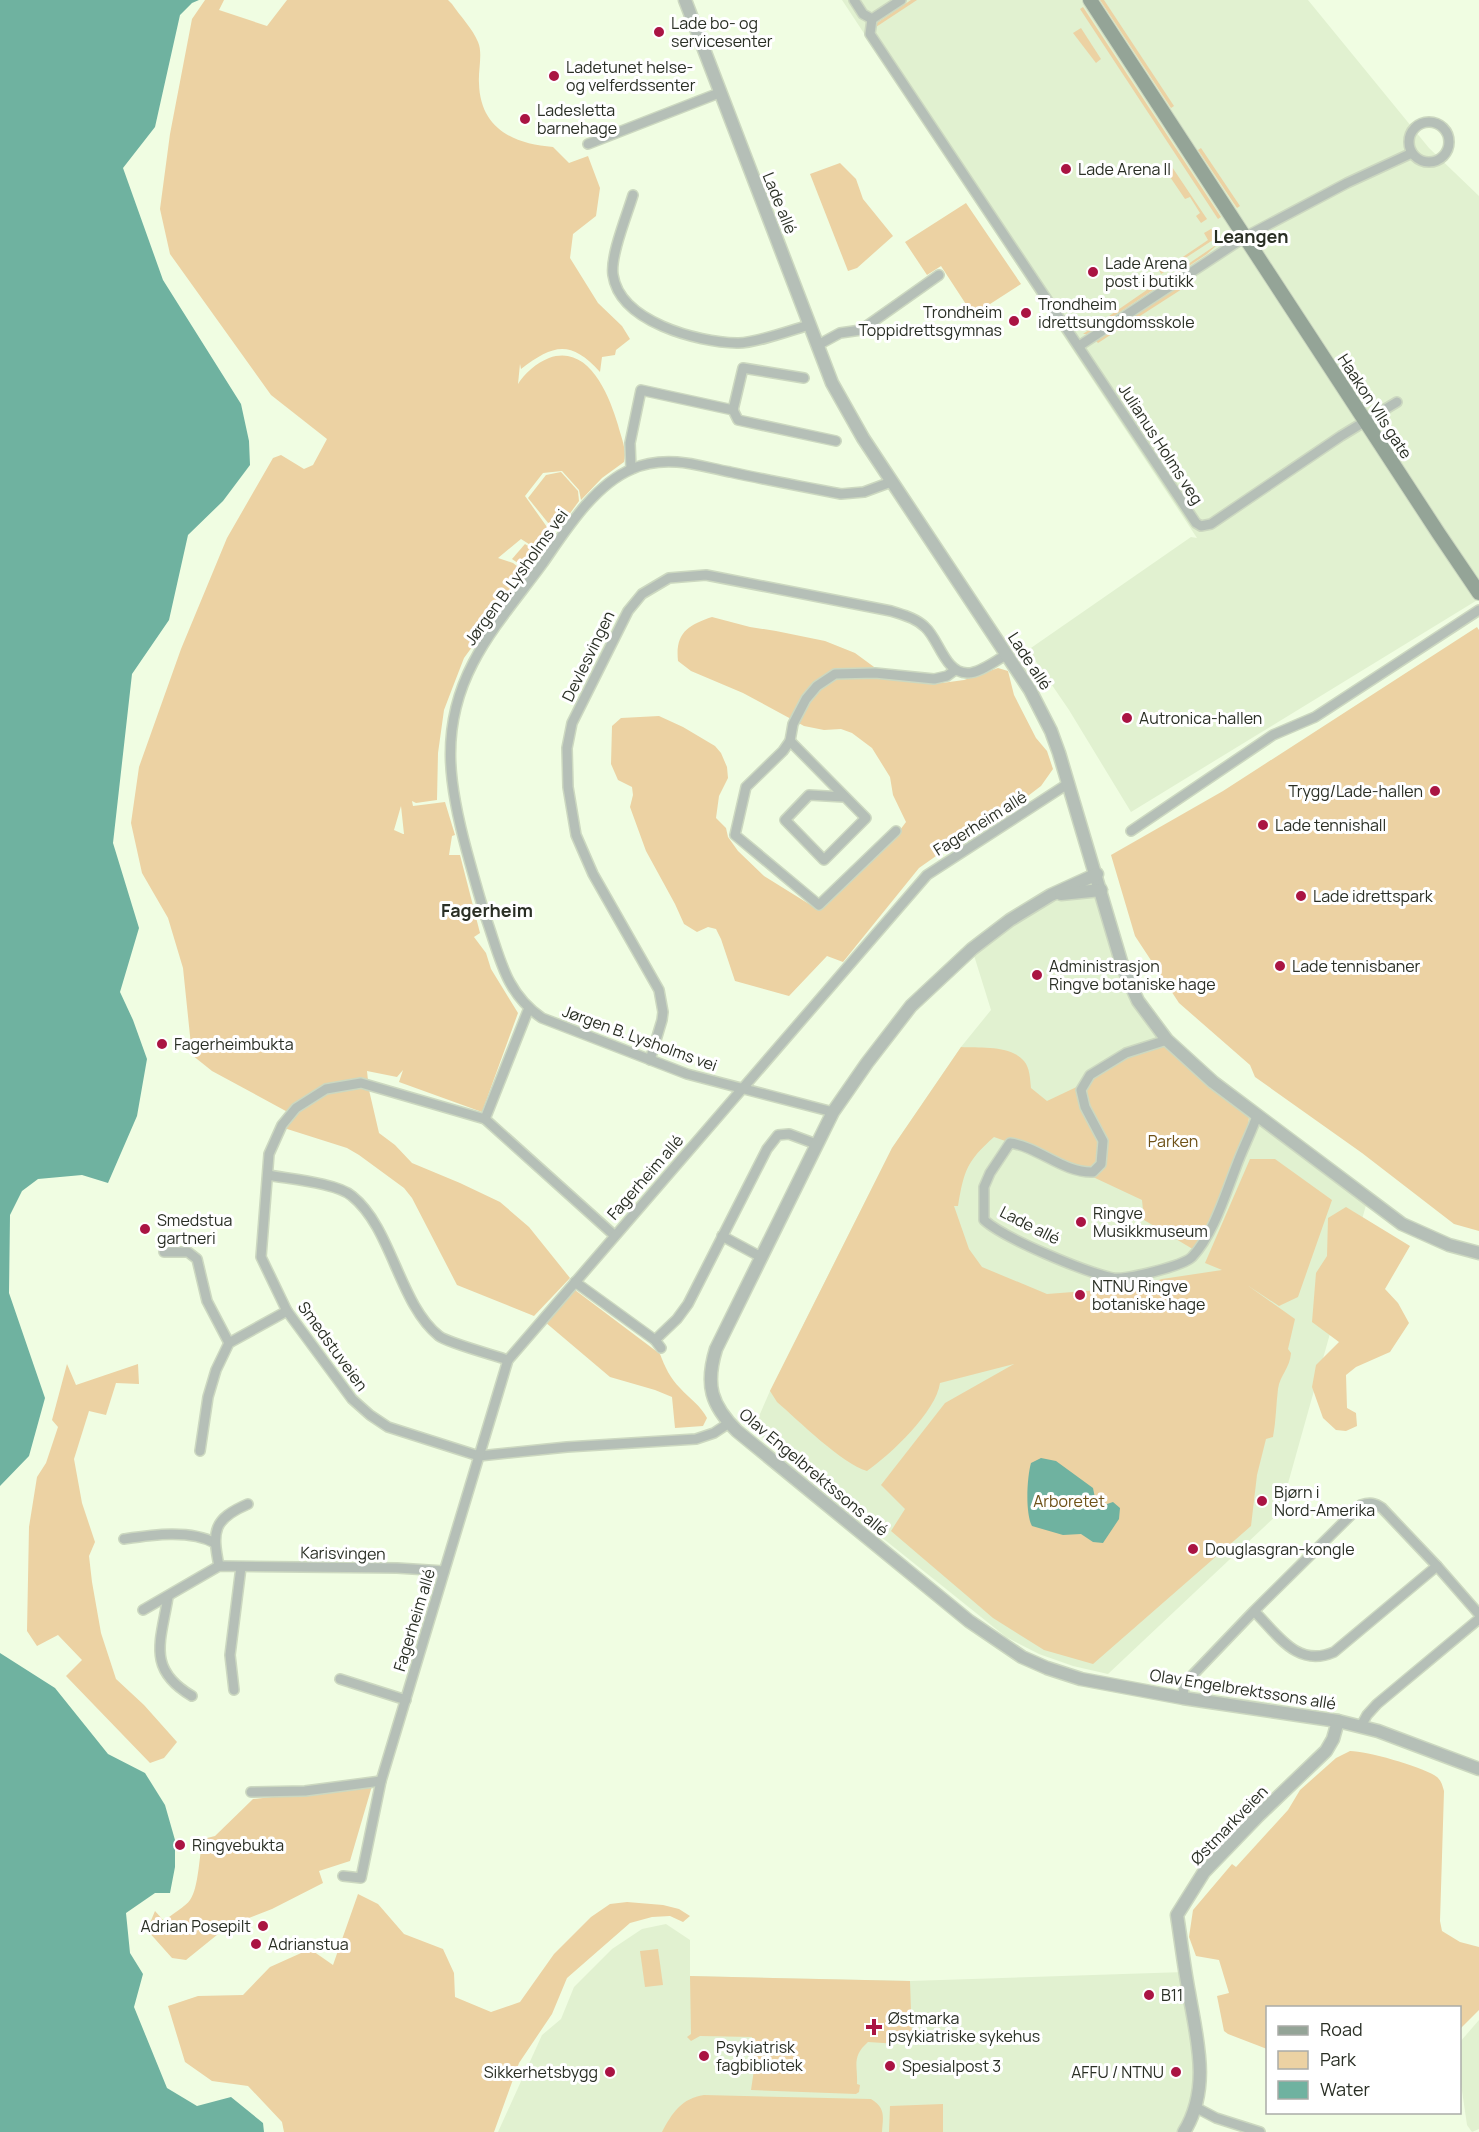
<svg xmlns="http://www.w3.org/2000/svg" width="1479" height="2132" viewBox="0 0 1479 2132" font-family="Manrope,sans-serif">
<rect width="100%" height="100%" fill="#f0fde2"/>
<g fill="#e1f1d0">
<polygon points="842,0 1308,0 1429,148 1479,196 1479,599 1131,812 1069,710 1028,650 1191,537 1197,538"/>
<polygon points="1101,890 1123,968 1167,1040 1368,1198 1280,1512 1108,1674 1073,1666 1039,1654 1006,1637 855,1516 820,1482 753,1430 770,1391 892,1148 961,1047 991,1010 972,949 1051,895"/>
<polygon points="666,1924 690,1940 690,1976 910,1981 1185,1972 1201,2073 1184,2132 498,2132 542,2035 561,2019 574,1987 612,1949 642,1929"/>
<polygon points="1479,2020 1479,2129 1472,2132 1467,2125 1460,2077 1460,2042"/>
</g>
<g fill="#ecd2a3" fill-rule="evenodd">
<path d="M205,0H224L219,10L267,26L287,0H448L452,4C460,16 473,29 478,42C483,53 478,71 479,83C480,128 513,144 553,147L569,163L588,156L600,188L596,216L573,234L570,258L598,303L622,326L630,339L616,350L615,355L602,357L600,372C570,339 553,345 521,369L520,364L518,384C524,374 536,363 549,358C589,344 609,395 618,425C621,437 627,449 624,462L602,478L581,500L579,490L562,471L543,473L525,496L547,527L532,546L521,539L498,558L513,563L526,573L464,658L452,689L444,710L438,753L437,800L416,803L412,801L413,806L445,802L455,835L452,836L449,855H460L480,933L474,937L486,953L491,969L518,1013L482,1112L399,1082L403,1070L397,1077L367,1071L369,1090L379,1133L395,1145L412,1163L460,1183L500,1202L529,1227L570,1278L534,1316L457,1285L412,1198L404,1188L359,1155L347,1148L284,1128L295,1116L212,1071L192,1055L183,968L168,918L142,873L131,823L139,767L181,649L227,538L273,458L281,455L304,469L313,465L327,439L271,395L170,254L160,209L170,134L192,19ZM401,806L404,834H403L394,830Z"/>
<polygon points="911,0 917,0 876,27 877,23"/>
<polygon points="1100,0 1104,0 1174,106 1171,108"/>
<polygon points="1083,7 1221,217 1218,219 1080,9"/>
<polygon points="1081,28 1101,59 1096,63 1073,33"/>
<polygon points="1201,148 1240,206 1237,208 1198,150"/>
<polygon points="840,163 856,179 863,199 893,236 857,268 848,271 810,174"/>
<polygon points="1172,167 1207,219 1201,223 1196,216 1200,213 1190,197 1185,199 1166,171"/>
<polygon points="966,203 1021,284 973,315 941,266 927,275 905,242"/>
<polygon points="1211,229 1219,236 1161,274 1157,265 1162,271 1208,240 1204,233"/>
<polygon points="1219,243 1207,254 1171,278 1169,277"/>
<polygon points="1154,285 1156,288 1087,334 1083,334"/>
<polygon points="1177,288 1182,289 1098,343 1096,341"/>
<polygon points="561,472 578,491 579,501 560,527 549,524 528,498 546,475"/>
<polygon points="525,544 540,554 528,570 512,559"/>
<path d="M712,617L750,627L776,631L825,641L855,653L885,675L913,682L942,683L964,680L998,668L1008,671L1014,695L1036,738L1047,751L1053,769L1041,786L1003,815L973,830L919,868L843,962L827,956L789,996L735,981L721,939L716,929L708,927L697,932L684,924L675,904L646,851L630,807L633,795L632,787L618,780L611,764L612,726L621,718L659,716L683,727L715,746L721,753L727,767L728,778L719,796L716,818L726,828L728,837L738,851L764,876L809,904L817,908L894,838L906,822L893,795L890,777L872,748L852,733L841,729L824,730L804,726L743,693L691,671L678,661C675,633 688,625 712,617Z"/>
<polygon points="1477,627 1479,630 1479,1231 1454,1224 1362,1153 1255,1077 1250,1065 1179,1003 1135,936 1111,855 1223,791"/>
<path d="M1163,1044L1192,1072L1249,1114L1248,1135L1196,1251L1144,1220L1142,1200L1093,1177L1104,1166C1105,1158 1107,1150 1107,1142C1106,1129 1092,1117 1088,1104C1076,1067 1137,1052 1163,1044Z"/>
<path d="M961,1047C980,1048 1011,1045 1024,1061C1030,1068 1030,1079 1031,1088L1047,1101L1085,1083L1081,1090L1103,1141L1101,1164L1093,1172L994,1137C967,1161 964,1170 958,1206H954L969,1249L982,1267L1047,1294L1138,1287L1162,1279L1222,1270L1205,1263L1250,1159H1275L1332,1200L1298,1297L1279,1306L1247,1285L1295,1319L1288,1349L1291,1353C1290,1368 1280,1375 1278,1389C1276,1405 1276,1421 1273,1437L1266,1439L1257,1475L1251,1526L1093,1664L1044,1650L993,1618L891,1531L905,1509L881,1485L945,1403L1014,1364L940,1383C936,1412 891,1454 867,1471C842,1464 798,1420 777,1402L770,1391L892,1148Z"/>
<polygon points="1346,1207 1410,1246 1385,1289 1398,1303 1409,1323 1390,1352 1356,1367 1346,1375 1347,1408 1356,1413 1357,1426 1346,1431 1336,1430 1323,1418 1312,1387 1316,1365 1339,1342 1312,1322 1316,1273 1327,1256 1328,1218"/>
<path d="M575,1290L660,1354C665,1367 670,1378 680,1388C689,1398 701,1406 707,1418L703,1426L675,1428L672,1397L655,1390L610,1377L545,1322Z"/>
<polygon points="67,1364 76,1385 138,1364 139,1384 116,1383 106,1415 89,1411 74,1459 82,1503 95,1542 89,1556 92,1582 101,1633 116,1679 144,1705 177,1742 164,1758 150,1763 66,1676 82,1660 58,1635 37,1646 27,1631 29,1527 37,1477 46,1463 58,1427 52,1420"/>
<path d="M1350,1751C1367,1751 1419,1766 1434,1775C1441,1779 1442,1784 1444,1791L1440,1921L1442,1931L1460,1942L1479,1947V2010L1460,2029V2008H1268L1267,2049L1228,2034L1224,2031L1217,1996L1229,1993L1219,1960L1196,1956L1189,1937L1193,1910L1232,1864L1236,1867L1288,1810L1300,1790L1336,1758Z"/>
<path d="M372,1786L350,1861L319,1871L323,1883L272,1909L228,1926L186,1960L172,1958L147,1930L155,1911L164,1921C171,1915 186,1906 190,1900C199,1888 199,1854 203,1839L215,1836L253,1799Z"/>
<polygon points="358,1894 378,1904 404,1934 443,1949 454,1973 455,1997 491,2012 520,2002 554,1954 591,1917 610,1904 627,1902 663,1905 679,1909 690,1916 683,1922 670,1916 652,1917 630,1923 567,1978 552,2014 519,2063 494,2132 284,2132 282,2122 248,2086 212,2081 185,2062 168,2006 198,1996 243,1995 270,1967 310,1949 333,1965"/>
<polygon points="658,1949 663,1985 645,1987 640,1951"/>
<path d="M690,1976L910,1981L912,2041L899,2044L868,2042C851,2057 858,2066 857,2084L860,2085L859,2092L856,2094L751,2090L755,2063L752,2037L700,2036L691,2041L687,2037L691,2034Z"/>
<path d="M704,2095L871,2099C886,2108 883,2117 882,2132H662C672,2113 682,2098 704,2095Z"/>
<polygon points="943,2104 943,2132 889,2132 890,2106"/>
</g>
<g fill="#6fb2a0">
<polygon points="0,0 199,0 192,3 180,15 155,127 123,168 163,280 241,404 249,441 250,465 223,501 188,535 169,620 132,674 113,843 139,928 120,992 133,1020 147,1059 137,1116 108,1183 82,1175 38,1179 22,1191 10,1215 9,1293 45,1398 29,1456 0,1486"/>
<path d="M1041,1458L1056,1461L1093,1488L1096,1503L1104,1505L1113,1502L1120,1508L1119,1519L1103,1543L1093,1542L1081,1534L1063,1535L1032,1526C1025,1513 1027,1477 1031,1463Z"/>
<polygon points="0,1653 55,1688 108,1754 145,1773 165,1805 175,1840 175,1867 170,1893 155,1893 126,1913 130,1953 143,1974 134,2007 167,2088 197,2106 231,2097 263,2123 264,2132 0,2132"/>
</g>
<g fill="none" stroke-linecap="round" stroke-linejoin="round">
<g stroke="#ccd8c0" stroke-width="12">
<g id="minor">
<polyline points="854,0 863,14 872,19"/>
<polyline points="872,19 870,34 1196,523 1201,526 1211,524 1341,436 1397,402"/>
<polyline points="872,19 901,0"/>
<circle cx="1429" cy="142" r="20"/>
<polyline points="588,144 719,93"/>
<path d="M633,195C627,215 610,256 613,275C620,322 697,342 737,343C753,344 792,330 809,325"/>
<polyline points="818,345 840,333 861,330 939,275"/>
<polyline points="1079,346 1245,237 1347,183 1412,153"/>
<polyline points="733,410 743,368 804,378"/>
<polyline points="631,469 630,443 641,390 733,410 738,420 836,441"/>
<polyline points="790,741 866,818 824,860 785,820 809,795 844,797"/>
<polyline points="896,831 819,905 735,835 746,787 783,751 790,741 793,724 806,699 817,686 835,674 875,673 934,679 947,676 955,670"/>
<polyline points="1131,831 1273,735 1315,717 1479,610"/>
<path d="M1167,1040L1126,1053L1090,1075L1081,1090L1085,1107L1103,1141L1101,1164L1093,1172C1063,1173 1039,1147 1010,1143L990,1173L984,1187V1220C1005,1239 1085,1272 1113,1278C1126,1280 1183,1266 1192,1257C1213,1235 1225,1195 1236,1167C1242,1150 1251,1133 1257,1116"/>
<path d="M650,1060L662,1020L663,1012L659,990L593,874L576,835L568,787L567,748L572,723L628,611L642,594L669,578L706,575L891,611C903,615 916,618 925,627C939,639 945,674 968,673C980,673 995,661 1006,655"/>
<path d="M833,1112L687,1074L542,1018C505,993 500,957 486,918C479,896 473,874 467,852C449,786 439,728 473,663C491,628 519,596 543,563C566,530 594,485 632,469C645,463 662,461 677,462C694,463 713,469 730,472C767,480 804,487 841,494L864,492L891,482"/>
<polyline points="485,1119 529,1008"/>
<path d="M268,1175C289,1179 337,1183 352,1196C392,1228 399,1304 439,1336C448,1343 494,1355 508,1360"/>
<polyline points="614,1235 485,1119 361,1083 326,1089 296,1108 282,1125 269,1154 261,1257 287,1311 352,1399 370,1415 388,1427 479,1456 567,1447 696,1439 714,1433 729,1423"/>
<polyline points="722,1236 761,1257"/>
<polyline points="164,1252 188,1252 197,1259 207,1301 229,1343"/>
<polyline points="575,1282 655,1340 661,1348"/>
<polyline points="655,1340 677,1319 688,1304 767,1149 778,1135 789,1134 816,1144"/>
<polyline points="200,1451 208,1397 216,1370 229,1343 287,1311"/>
<path d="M124,1539C151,1535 190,1529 215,1543"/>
<path d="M219,1566C212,1531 213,1519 248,1504"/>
<polyline points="1437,1566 1479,1614"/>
<path d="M168,1597C161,1641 146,1669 192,1696"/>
<polyline points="143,1610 219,1566 397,1568 444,1571"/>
<polyline points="340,1679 406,1700"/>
<polyline points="234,1690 230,1655 241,1567"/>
<path d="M1183,1698L1184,1684L1254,1611C1278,1635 1297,1668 1334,1652L1437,1566L1382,1508C1375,1503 1370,1502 1361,1505L1254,1611"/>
<polyline points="1361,1726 1367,1715 1377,1704 1479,1619"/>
<polyline points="251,1792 305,1791 381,1781"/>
<polyline points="343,1876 361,1878 381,1781 508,1360 927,875 1069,783"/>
<polyline points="1195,2107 1216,2118 1260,2132"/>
</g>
</g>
<g stroke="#ccd8c0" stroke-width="15">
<g id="tertiary">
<polyline points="685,0 832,383 863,438 1030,690 1051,731 1059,753 1123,968 1138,1001 1167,1040 1213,1082 1402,1224 1449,1245 1479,1253"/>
<path d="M1097,874L1051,895L1010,920L972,949L911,1006L867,1063L833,1112L716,1349C705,1385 711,1405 737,1431L969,1621L1022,1657L1047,1668L1081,1679L1183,1698L1338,1721L1378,1731L1479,1769"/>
<polyline points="1061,894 1101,890"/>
<path d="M1184,2132C1211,2088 1197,2040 1189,1993C1184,1967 1181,1941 1177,1915L1204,1872L1258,1816L1326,1751L1333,1739L1338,1721"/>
</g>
</g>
<g stroke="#ccd8c0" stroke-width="16">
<polyline id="secondary" points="1090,0 1439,534 1479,593"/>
</g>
<use href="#minor" stroke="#b5bfb7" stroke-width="9"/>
<use href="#tertiary" stroke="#b5bfb7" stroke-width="12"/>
<use href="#secondary" stroke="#94a497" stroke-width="14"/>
</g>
<g fill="#aa1443" stroke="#fff" stroke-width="2">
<circle cx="659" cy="32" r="6"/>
<circle cx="554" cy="76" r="6"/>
<circle cx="525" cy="119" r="6"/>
<circle cx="1066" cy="169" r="6"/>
<circle cx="1093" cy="272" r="6"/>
<circle cx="1026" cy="313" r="6"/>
<circle cx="1014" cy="321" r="6"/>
<circle cx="1127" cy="718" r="6"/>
<circle cx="1435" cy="791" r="6"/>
<circle cx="1263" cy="825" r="6"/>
<circle cx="1301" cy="896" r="6"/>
<circle cx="1280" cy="966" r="6"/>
<circle cx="1037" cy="975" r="6"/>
<circle cx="162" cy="1044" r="6"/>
<circle cx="1081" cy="1222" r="6"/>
<circle cx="145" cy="1229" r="6"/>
<circle cx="1080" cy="1295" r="6"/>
<circle cx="1262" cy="1501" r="6"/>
<circle cx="1193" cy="1549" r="6"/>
<circle cx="180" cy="1845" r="6"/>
<circle cx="263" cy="1926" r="6"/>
<circle cx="256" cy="1944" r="6"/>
<circle cx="1149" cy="1995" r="6"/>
<path d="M871 2018h6v6h6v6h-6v6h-6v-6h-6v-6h6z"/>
<circle cx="704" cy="2056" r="6"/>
<circle cx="890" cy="2066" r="6"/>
<circle cx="610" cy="2072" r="6"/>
<circle cx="1176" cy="2072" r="6"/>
</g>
<g text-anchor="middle" stroke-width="6" stroke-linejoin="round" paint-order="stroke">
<g font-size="16" fill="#2a2f25" stroke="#fff" text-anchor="start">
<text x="671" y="29">Lade bo- og<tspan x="671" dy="18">servicesenter</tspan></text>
<text x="566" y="73">Ladetunet helse-<tspan x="566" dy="18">og velferdssenter</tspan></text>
<text x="537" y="116">Ladesletta<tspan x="537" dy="18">barnehage</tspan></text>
<text x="1078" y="175">Lade Arena II</text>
<text x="1105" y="269">Lade Arena<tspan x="1105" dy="18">post i butikk</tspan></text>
<text x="1038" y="310">Trondheim<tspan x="1038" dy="18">idrettsungdomsskole</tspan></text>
<text x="1002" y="318" text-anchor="end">Trondheim<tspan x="1002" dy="18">Toppidrettsgymnas</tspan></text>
<text x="1139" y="724">Autronica-hallen</text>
<text x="1423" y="797" text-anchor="end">Trygg/Lade-hallen</text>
<text x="1275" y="831">Lade tennishall</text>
<text x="1313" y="902">Lade idrettspark</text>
<text x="1049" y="972">Administrasjon<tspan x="1049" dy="18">Ringve botaniske hage</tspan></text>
<text x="1292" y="972">Lade tennisbaner</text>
<text x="174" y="1050">Fagerheimbukta</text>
<text x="1093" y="1219">Ringve<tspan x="1093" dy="18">Musikkmuseum</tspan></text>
<text x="157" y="1226">Smedstua<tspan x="157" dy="18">gartneri</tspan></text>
<text x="1092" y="1292">NTNU Ringve<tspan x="1092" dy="18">botaniske hage</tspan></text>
<text x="1274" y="1498">Bjørn i<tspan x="1274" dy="18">Nord-Amerika</tspan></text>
<text x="1205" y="1555">Douglasgran-kongle</text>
<text x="192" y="1851">Ringvebukta</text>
<text x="251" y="1932" text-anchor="end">Adrian Posepilt</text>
<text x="268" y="1950">Adrianstua</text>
<text x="1161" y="2001">B11</text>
<text x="888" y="2024">Østmarka<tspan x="888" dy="18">psykiatriske sykehus</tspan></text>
<text x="716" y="2053">Psykiatrisk<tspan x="716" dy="18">fagbibliotek</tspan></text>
<text x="902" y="2072">Spesialpost 3</text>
<text x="598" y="2078" text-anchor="end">Sikkerhetsbygg</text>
<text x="1164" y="2078" text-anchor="end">AFFU / NTNU</text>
</g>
<g font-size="16" fill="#2a2f25" stroke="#fff">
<text transform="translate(780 203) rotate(68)" y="6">Lade allé</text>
<text transform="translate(1375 406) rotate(57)" y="6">Haakon VIIs gate</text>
<text transform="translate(1161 444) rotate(57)" y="6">Julianus Holms veg</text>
<text transform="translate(516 577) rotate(-54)" y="6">Jørgen B. Lysholms vei</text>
<text transform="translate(588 656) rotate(-64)" y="6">Devlesvingen</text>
<text transform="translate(1030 661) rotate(57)" y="6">Lade allé</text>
<text transform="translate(980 823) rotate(-32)" y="6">Fagerheim allé</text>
<text transform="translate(640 1038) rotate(20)" y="6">Jørgen B. Lysholms vei</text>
<text transform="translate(645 1177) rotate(-49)" y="6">Fagerheim allé</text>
<text transform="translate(1030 1225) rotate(27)" y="6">Lade allé</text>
<text transform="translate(333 1346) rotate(54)" y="6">Smedstuveien</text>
<text transform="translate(814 1472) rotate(40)" y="6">Olav Engelbrektssons allé</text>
<text transform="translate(343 1553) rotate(1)" y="6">Karisvingen</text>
<text transform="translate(414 1620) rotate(-73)" y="6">Fagerheim allé</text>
<text transform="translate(1243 1689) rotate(9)" y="6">Olav Engelbrektssons allé</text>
<text transform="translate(1229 1825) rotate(-46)" y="6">Østmarkveien</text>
</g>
<g font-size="16" fill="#6f5218" stroke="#fff">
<text x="1173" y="1147">Parken</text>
<text x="1069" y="1507">Arboretet</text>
</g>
<g font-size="18" font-weight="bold" fill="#2a2f25" stroke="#fff">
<text x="1251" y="243">Leangen</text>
<text x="487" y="917">Fagerheim</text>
</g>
</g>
<rect x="1266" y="2006" width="195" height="108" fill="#ffffff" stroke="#aaaca8" stroke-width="1.5"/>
<rect x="1278" y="2026" width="30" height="9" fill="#94a497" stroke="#aaaca8" stroke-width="1.5"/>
<text x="1320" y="2036" font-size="18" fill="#2a2f25">Road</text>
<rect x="1278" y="2051" width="30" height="18" fill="#ecd2a3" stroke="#aaaca8" stroke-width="1.5"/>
<text x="1320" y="2066" font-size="18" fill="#2a2f25">Park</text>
<rect x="1278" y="2081" width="30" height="18" fill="#6fb2a0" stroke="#aaaca8" stroke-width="1.5"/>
<text x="1320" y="2096" font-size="18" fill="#2a2f25">Water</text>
</svg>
